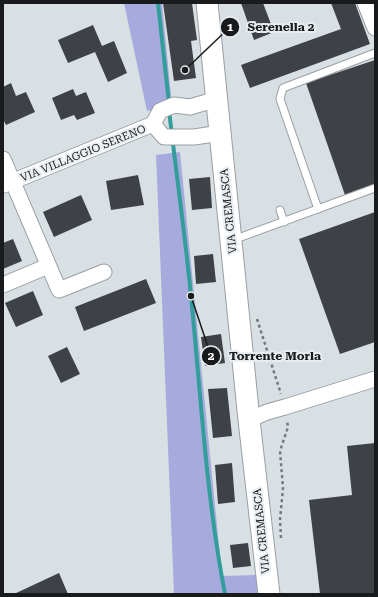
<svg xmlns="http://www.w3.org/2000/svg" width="378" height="597" viewBox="0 0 378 597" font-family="'Roboto Serif',serif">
<rect width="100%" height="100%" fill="#d9e0e4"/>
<g fill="#a7aadc">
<polygon points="124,3 162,3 172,106 147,111"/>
<polygon points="180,152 222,576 256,575 258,594 174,594 156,155"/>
</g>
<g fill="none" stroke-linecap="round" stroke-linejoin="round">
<g stroke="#329d9a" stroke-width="4">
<polyline points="158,3 169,103"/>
<path d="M169,110C176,172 185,234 191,296C201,396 206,496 225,594"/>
</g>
</g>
<g fill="#3e4145">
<polygon points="163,3 192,3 197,40 191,41 196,78 174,81"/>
<polygon points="241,3 263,3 274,32 254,40"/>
<polygon points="331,3 355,3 370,44 250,88 241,65 341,29"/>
<polygon points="93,25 102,46 114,41 127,73 108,82 95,52 68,63 58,40"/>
<polygon points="375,60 375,185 345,195 306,83"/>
<polygon points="11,83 16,96 26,92 35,112 6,125 3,119 3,87"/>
<polygon points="73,89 76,96 86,92 95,113 77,120 74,115 61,120 52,98"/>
<polygon points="138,175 144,205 111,210 106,181"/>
<polygon points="210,177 212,208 192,210 189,179"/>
<polygon points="81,195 92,220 54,237 43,212"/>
<polygon points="375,212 375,342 340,354 299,239"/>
<polygon points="13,239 22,261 3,269 3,243"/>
<polygon points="213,254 216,282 196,284 194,256"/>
<polygon points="146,279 156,303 84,331 75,307"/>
<polygon points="33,291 43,315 16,327 5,303"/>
<polygon points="221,334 225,363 205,366 201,337"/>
<polygon points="67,347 80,374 61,383 48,356"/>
<polygon points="227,388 232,436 213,438 208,389"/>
<polygon points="375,443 375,594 320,594 309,500 352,495 347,446"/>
<polygon points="232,463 235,502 218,504 215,465"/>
<polygon points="248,543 251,566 233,568 230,545"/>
<polygon points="59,573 68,594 14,594"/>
</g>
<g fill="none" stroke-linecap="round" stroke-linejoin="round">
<g stroke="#999fa4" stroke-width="9">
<g id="service">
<polyline points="318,209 280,99 283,88 375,53"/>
<polyline points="280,210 284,222"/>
<polyline points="233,240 375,188"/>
</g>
</g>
<g stroke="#999fa4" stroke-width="17">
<g id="minor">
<polyline points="365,3 375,28"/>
<polyline points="217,99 190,107 174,105 160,111 153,124 164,137 194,137 221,133"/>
<polyline points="3,159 59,290 104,272"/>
<polyline points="4,185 153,124"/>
<polyline points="3,285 48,266"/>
<polyline points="249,420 267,412 285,407 375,379"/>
</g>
</g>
<g stroke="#999fa4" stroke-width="23">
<polyline id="secondary" points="207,3 249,420 269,594"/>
</g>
<g stroke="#75797c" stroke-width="2.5" stroke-dasharray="3 3" stroke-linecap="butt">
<polyline points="257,319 281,394"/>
<polyline points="281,538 280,520 283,488 280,451 288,427 287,420"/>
</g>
<use href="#service" stroke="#fff" stroke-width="7"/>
<use href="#minor" stroke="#fff" stroke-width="15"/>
<use href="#secondary" stroke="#fff" stroke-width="21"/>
</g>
<g text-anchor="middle" stroke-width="4" stroke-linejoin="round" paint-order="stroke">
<g font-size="11" fill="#181a1c" stroke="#e7edf1">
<text transform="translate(83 153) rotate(-22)" y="4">VIA VILLAGGIO SERENO</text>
<text transform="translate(228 211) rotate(-96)" y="4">VIA CREMASCA</text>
<text transform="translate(261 531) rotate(-96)" y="4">VIA CREMASCA</text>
</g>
</g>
<path fill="none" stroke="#181a1c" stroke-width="1.5" d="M185 70L230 27M191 296L211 356"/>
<g fill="#181a1c" stroke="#e7edf1" stroke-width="1.5">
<circle cx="185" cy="70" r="4"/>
<circle cx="191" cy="296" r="4"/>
<circle cx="230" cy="27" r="10"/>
<circle cx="211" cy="356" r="10"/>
</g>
<g font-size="12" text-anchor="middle" font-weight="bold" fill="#fff">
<text x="230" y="31">1</text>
<text x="211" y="360">2</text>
</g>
<g font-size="12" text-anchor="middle" font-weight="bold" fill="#181a1c" stroke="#e7edf1" stroke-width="4" stroke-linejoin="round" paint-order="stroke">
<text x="281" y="31">Serenella 2</text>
<text x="275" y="360">Torrente Morla</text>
</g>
<rect width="378" height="597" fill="none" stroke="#181a1c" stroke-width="8"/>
</svg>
